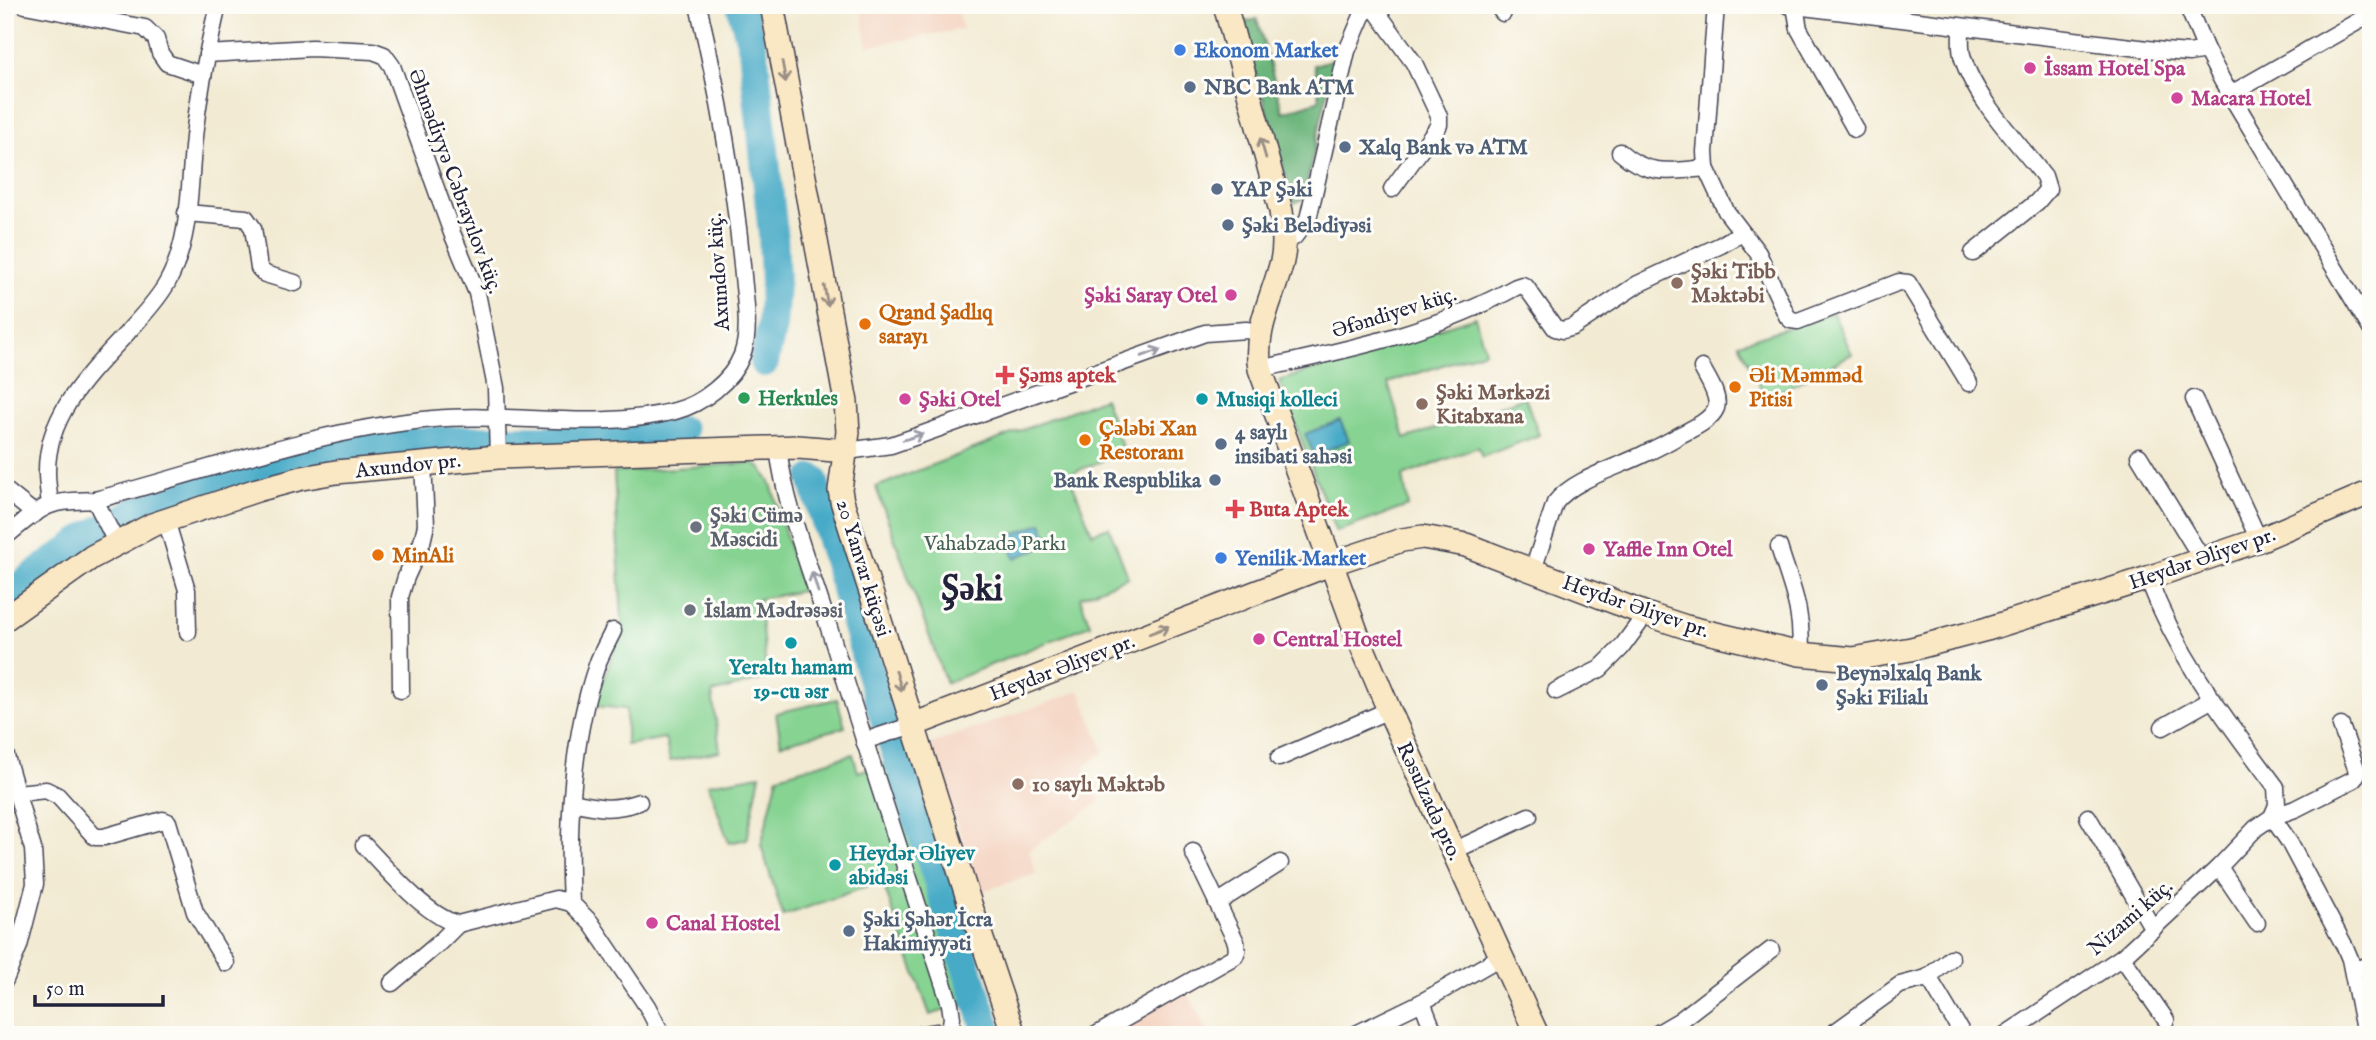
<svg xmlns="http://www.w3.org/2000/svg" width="2376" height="1040" viewBox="0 0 2376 1040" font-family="'IM FELL English',serif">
<rect width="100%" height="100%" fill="#fdfcf7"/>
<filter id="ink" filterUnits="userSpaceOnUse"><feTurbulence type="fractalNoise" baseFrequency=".0143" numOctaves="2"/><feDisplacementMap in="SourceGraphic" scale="14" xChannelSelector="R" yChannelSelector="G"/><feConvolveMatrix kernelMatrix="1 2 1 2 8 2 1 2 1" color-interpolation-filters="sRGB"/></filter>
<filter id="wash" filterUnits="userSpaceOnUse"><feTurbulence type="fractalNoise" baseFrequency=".00686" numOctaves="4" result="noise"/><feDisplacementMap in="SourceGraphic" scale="28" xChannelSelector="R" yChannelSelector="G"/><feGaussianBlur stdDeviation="1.57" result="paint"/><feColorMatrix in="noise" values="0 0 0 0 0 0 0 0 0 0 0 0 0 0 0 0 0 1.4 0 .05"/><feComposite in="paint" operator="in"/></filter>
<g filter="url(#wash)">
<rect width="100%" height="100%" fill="#f2ead2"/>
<g fill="#f4d3c0">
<polygon points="860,5 955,5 963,29 868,46"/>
<polygon points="1080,691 1104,752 1084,767 1100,801 1029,850 1036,874 980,892 931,744"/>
<polygon points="1186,990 1210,1035 1127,1035 1124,1026"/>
</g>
<g fill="#86d392" stroke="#547a66" stroke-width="2">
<polygon points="1833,313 1852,354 1766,399 1739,343"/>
<polygon points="1475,317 1485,351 1388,383 1405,439 1525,397 1539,435 1482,457 1478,447 1403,476 1408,506 1336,532 1279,381"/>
<polygon points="1104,398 1124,452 1069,474 1092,533 1109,527 1128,577 1080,597 1090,625 946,683 876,487"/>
<polygon points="753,463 762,469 771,484 802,591 759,599 767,678 712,693 720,751 670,761 665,738 626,745 626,709 594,706 619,637 622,622 614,472"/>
<polygon points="837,699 845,727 781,744 776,713"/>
<polygon points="853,754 858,772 895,760 972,1002 930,1015 882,881 783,916 761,845 778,776"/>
<polygon points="760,775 747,839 729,843 708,784"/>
</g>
<polygon fill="#6cb57c" stroke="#476c5c" stroke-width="2" points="1257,19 1283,112 1320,100 1314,65 1335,59 1303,199 1294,203 1241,23"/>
<g fill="#47aac7" stroke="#346681" stroke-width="2">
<polygon points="1340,420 1349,441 1314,455 1305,434"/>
<polygon points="1042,523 1051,544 1015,558 1007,537"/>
</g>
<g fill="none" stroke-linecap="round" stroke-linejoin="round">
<g stroke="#47aac7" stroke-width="30">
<polyline points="741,5 753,49 773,234 775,284 772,326 764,362"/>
<polyline points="813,479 881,707 989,1035"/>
<polyline points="5,597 88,537 135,512 265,468 366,445 459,440 625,440 682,431"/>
</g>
</g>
</g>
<g filter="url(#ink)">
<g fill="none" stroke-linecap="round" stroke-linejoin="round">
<g stroke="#414052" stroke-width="19">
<g id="street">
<polyline points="25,5 145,28 156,39 160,53 167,63 203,75"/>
<polyline points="1372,5 1414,63 1439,116 1439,125 1392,189"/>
<polyline points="1497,5 1503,13"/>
<polyline points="1716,5 1705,152 1706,168 1726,211 1758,253 1787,316 1791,320 1798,321 1899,282 1908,283 1969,383"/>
<polyline points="1787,5 2164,51 2189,53 2206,50"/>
<polyline points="2187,5 2206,50 2223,82 2371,329"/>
<polyline points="1795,6 1799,29 1855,129"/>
<path d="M1961,28C1961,36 1960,46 1962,55C1973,97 2017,141 2044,176L2048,189L2037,202L1973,253"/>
<polyline points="207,54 312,48 373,51 384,55 392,66 452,233 477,293 496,388 498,457"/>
<polyline points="2231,94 2371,14"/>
<path d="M1620,152C1648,177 1672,171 1706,168"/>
<polyline points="186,213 246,218 253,228 259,268 265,274 295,283"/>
<polyline points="1284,242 1294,237 1308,219 1347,51 1362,16 1371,5"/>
<path d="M1260,369C1350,349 1435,332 1516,287L1522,285L1526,287L1555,328L1563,330L1573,327L1638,284L1721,245L1741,233"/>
<polyline points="2194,399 2259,540"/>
<path d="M778,448C785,506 811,571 829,628C868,754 909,879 950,1004L952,1018L949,1035"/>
<polyline points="847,451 891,445 923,434 1205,333 1246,330 1259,332"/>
<polyline points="2139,456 2202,559"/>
<polyline points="5,490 35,514"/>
<polyline points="95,500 116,542"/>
<path d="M50,505C49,494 47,483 47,473C46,414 90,373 127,333C141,317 157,301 167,283C194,235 188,173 196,121C201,82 209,44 218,5"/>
<polyline points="166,520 187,590 188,632"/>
<path d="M5,537C19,526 34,511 50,505C64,500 80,501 95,500C207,471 316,430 433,419C513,412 597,431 675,411C702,404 732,381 742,355C751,331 745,300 743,276C735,185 719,94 698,5"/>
<path d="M1779,547C1791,586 1804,612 1800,654"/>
<path d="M1533,570L1555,503C1573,479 1617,468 1644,454C1657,448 1670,441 1682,434C1694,428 1711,420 1716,408C1720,396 1707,378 1702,368"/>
<path d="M2148,578C2179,660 2224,717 2276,787L2277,805L2272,817L2288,840L2345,947L2350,959L2365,1035"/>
<polyline points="401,690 400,597 406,577 422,542 426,525 423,462"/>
<polyline points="1556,691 1600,669 1621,648 1646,614"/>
<polyline points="2163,727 2211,700"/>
<polyline points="864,741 913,725"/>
<polyline points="5,753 33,849 35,884 19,946 5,980"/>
<polyline points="1279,758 1389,710"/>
<polyline points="17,793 46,790 58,796 95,837 104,837 163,820 168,822 195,912 226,963"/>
<path d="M572,802C599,808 612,811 639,802"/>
<polyline points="2088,817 2153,929"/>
<path d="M364,845C386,868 427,917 458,924L556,899L571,903L591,923L647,1006L662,1035"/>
<polyline points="1453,851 1529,816"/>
<polyline points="2219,867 2257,923"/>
<path d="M571,903C567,827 572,737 597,665C601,653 608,642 613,631"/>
<polyline points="1217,903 1280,863"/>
<polyline points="2122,957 2166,1020"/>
<polyline points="2353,970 2371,965"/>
<polyline points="1927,978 1951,958"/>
<polyline points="392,983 439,943 458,924"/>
<polyline points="1422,1002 1435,1035"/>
<polyline points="918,1035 936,1032 947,1035"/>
<polyline points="1096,1035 1235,956 1237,951 1236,942 1193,852"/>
<polyline points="1354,1035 1422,1002 1502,956"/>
<polyline points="1655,1035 1679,1021 1771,950"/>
<polyline points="1831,1035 1900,985 1927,978 1932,983 1963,1035"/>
<polyline points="2005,1035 2122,957 2219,867 2256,828 2272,817 2295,809 2354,779 2357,774 2356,768 2341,726"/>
</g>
</g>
<g stroke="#414052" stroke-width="26">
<g id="secondary">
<polyline points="772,5 846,402 848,432 840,490 842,501 967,895 1014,1035"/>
<path d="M1225,5L1281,211C1283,228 1286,244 1282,261C1273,299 1253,330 1260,369L1357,634L1389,710L1537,1035"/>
<polyline points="5,619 92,557 152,525 257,490 302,478 336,472 498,457 798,447 847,451"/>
<polyline points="913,725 1330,564 1402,540 1423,537 1466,545 1646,614 1686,627 1800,654 1853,659 1911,649 1987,629 2148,578 2259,540 2371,492"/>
</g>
</g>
<use href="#street" stroke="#fff" stroke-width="16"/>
<use href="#secondary" stroke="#fae7c3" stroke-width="23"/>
</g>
<defs><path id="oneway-shaft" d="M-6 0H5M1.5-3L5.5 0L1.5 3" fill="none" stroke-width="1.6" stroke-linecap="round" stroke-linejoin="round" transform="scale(1.75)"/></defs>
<g stroke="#998e86">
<use href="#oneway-shaft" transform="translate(784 72) rotate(80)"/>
<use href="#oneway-shaft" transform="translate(1263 148) rotate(-106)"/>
<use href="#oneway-shaft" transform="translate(826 296) rotate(80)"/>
<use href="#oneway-shaft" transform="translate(1159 630) rotate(-21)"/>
<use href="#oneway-shaft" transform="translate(899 681) rotate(73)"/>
</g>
<g stroke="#9c9ca7">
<use href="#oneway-shaft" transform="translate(1151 353) rotate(-20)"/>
<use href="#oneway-shaft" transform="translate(913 437) rotate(-18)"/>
<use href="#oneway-shaft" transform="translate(815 582) rotate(-107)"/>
</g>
</g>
<g fill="#3f7fe0" stroke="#fdfcf7" stroke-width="2.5">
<circle cx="1180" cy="50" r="7"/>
<circle cx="1221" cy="558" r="7"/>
</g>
<g fill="#d1479c" stroke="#fdfcf7" stroke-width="2.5">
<circle cx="2030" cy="68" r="7"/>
<circle cx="2177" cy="98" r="7"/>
<circle cx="1231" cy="295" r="7"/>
<circle cx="905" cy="399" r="7"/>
<circle cx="1589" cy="549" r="7"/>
<circle cx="1259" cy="639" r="7"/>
<circle cx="652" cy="923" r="7"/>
</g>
<g fill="#5c6f8a" stroke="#fdfcf7" stroke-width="2.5">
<circle cx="1190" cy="87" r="7"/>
<circle cx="1345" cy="147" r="7"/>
<circle cx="1217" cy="189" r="7"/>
<circle cx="1228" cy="225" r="7"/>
<circle cx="1221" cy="444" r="7"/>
<circle cx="1215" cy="480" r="7"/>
<circle cx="1822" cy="685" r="7"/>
<circle cx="849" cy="931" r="7"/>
</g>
<g fill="#8d6e63" stroke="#fdfcf7" stroke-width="2.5">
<circle cx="1677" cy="283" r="7"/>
<circle cx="1422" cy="404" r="7"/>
<circle cx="1018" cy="784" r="7"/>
</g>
<g fill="#e8710a" stroke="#fdfcf7" stroke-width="2.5">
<circle cx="865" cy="324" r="7"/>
<circle cx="1735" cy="387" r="7"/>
<circle cx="1085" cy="440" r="7"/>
<circle cx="378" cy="555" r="7"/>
</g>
<g fill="#e0444e" stroke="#fdfcf7" stroke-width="2.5">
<path d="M1001.5 364.5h7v7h7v7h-7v7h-7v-7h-7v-7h7z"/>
<path d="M1231.5 498.5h7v7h7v7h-7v7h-7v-7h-7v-7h7z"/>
</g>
<circle fill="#2e9e5b" stroke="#fdfcf7" stroke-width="2.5" cx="744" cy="398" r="7"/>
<g fill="#0f9aa8" stroke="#fdfcf7" stroke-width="2.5">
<circle cx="1202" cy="399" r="7"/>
<circle cx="791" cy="643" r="7"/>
<circle cx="835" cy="865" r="7"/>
</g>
<g fill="#6b7280" stroke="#fdfcf7" stroke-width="2.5">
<circle cx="696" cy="527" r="7"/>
<circle cx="690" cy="610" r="7"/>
</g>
<g text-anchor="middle" stroke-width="6" stroke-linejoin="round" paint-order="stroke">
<g font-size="21" font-weight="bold" fill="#366cbe" stroke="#fdfcf7" text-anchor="start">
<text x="1194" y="57">Ekonom Market</text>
<text x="1235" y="565">Yenilik Market</text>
</g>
<g font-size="21" font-weight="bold" fill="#b23c85" stroke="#fdfcf7" text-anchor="start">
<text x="2044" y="75">İssam Hotel Spa</text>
<text x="2191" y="105">Macara Hotel</text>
<text x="1217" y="302" text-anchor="end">Şəki Saray Otel</text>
<text x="919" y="406">Şəki Otel</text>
<text x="1603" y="556">Yaffle Inn Otel</text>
<text x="1273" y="646">Central Hostel</text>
<text x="666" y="930">Canal Hostel</text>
</g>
<g font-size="21" font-weight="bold" fill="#4e5e75" stroke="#fdfcf7" text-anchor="start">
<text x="1204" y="94">NBC Bank ATM</text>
<text x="1359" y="154">Xalq Bank və ATM</text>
<text x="1231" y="196">YAP Şəki</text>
<text x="1242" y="232">Şəki Belədiyəsi</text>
<text x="1235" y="439">4 saylı<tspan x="1235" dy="24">insibati sahəsi</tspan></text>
<text x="1201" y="487" text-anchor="end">Bank Respublika</text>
<text x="1836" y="680">Beynəlxalq Bank<tspan x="1836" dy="24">Şəki Filialı</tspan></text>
<text x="863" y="926">Şəki Şəhər İcra<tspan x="863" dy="24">Hakimiyyəti</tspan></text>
</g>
<g font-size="21" fill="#22223b" stroke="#fdfcf7">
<text transform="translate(456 181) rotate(70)" y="7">Əhmədiyyə Cəbrayılov küç.</text>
<text transform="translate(718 272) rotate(-94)" y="7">Axundov küç.</text>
<text transform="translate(1394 312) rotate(-17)" y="7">Əfəndiyev küç.</text>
<text transform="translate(408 465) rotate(-6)" y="7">Axundov pr.</text>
<text transform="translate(2202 558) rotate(-19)" y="7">Heydər Əliyev pr.</text>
<text transform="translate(864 568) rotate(73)" y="7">20 Yanvar küçəsi</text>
<text transform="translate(1636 606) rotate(19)" y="7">Heydər Əliyev pr.</text>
<text transform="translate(1062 667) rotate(-21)" y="7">Heydər Əliyev pr.</text>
<text transform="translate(1430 801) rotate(65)" y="7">Rəsulzadə pro.</text>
<text transform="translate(2130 917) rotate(-41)" y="7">Nizami küç.</text>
</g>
<g font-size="21" font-weight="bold" fill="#785e54" stroke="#fdfcf7" text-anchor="start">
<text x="1691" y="278">Şəki Tibb<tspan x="1691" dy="24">Məktəbi</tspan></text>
<text x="1436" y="399">Şəki Mərkəzi<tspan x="1436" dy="24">Kitabxana</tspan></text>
<text x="1032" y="791">10 saylı Məktəb</text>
</g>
<g font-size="21" font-weight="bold" fill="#c56008" stroke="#fdfcf7" text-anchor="start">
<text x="879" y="319">Qrand Şadlıq<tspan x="879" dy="24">sarayı</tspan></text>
<text x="1749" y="382">Əli Məmməd<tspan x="1749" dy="24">Pitisi</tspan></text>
<text x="1099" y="435">Çələbi Xan<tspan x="1099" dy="24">Restoranı</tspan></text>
<text x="392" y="562">MinAli</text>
</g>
<g font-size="21" font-weight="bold" fill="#be3a42" stroke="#fdfcf7" text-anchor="start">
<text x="1019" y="382">Şəms aptek</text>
<text x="1249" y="516">Buta Aptek</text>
</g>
<g font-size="21" font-weight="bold" fill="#27864d" stroke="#fdfcf7" text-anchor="start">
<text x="758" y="405">Herkules</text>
</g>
<g font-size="21" font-weight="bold" fill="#0d838f" stroke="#fdfcf7" text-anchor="start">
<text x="1216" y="406">Musiqi kolleci</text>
<text x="791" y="674" text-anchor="middle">Yeraltı hamam<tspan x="791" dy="24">19-cu əsr</tspan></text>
<text x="849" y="860">Heydər Əliyev<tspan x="849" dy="24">abidəsi</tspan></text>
</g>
<g font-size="21" font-weight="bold" fill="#5b616d" stroke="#fdfcf7" text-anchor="start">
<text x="710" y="522">Şəki Cümə<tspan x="710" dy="24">Məscidi</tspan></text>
<text x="704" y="617">İslam Mədrəsəsi</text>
</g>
<g font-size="21" fill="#456059" stroke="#fdfcf7">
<text x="995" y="550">Vahabzadə Parkı</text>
</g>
<g font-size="35" font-weight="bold" fill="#22223b" stroke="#fdfcf7">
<text x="972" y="600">Şəki</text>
</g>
</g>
<rect width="2376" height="1040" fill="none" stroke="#fdfcf7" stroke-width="28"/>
<path d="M35 995v10h128v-10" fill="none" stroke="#22223b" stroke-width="3.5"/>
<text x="46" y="995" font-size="21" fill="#22223b" stroke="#fdfcf7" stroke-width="5" paint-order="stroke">50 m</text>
</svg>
